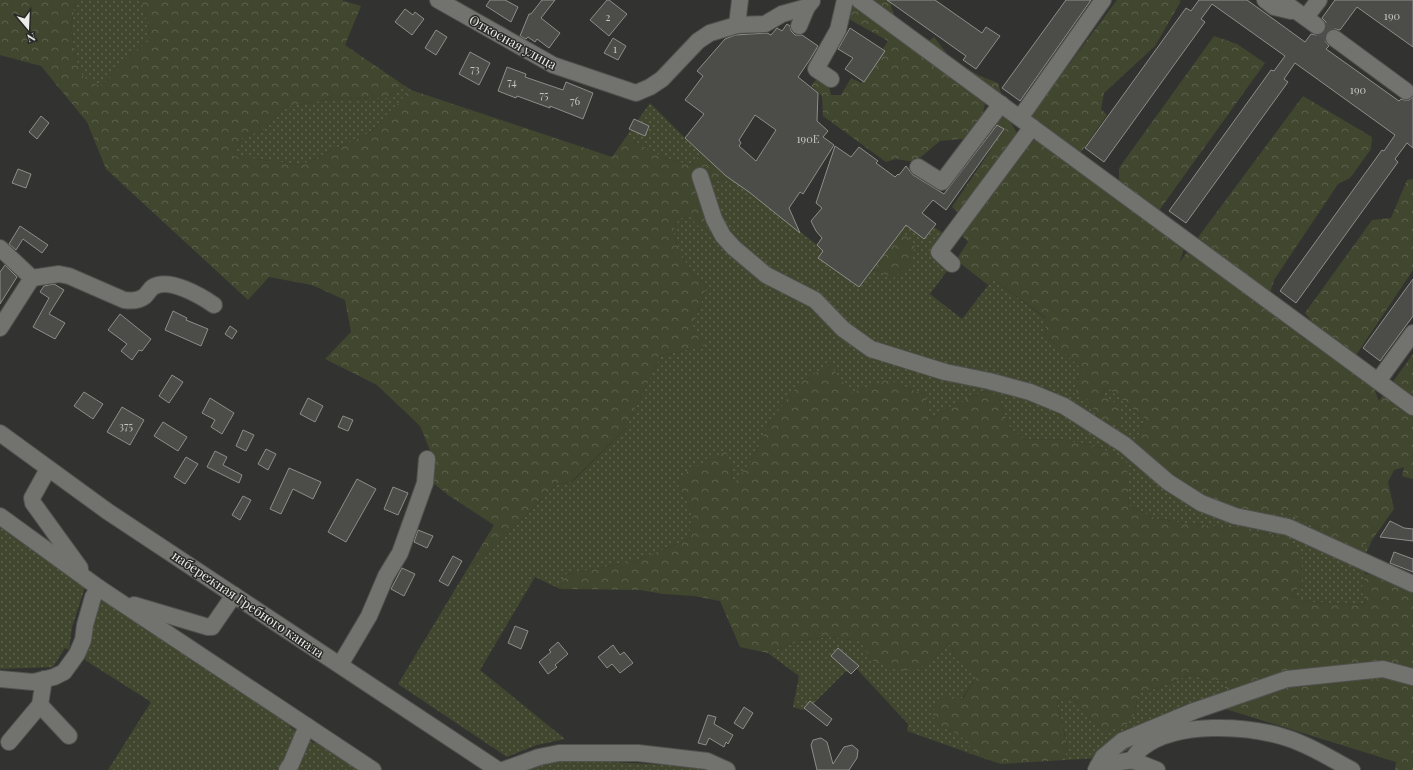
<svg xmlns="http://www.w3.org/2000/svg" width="1413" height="770" viewBox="0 0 1413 770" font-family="'Playfair Display',serif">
<defs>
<pattern id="green-dots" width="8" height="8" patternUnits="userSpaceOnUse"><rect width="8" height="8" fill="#41462f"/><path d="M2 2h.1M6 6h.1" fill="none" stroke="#5d614d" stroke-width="1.8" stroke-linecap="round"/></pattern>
<pattern id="forest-crowns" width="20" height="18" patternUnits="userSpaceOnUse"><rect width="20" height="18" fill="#41462f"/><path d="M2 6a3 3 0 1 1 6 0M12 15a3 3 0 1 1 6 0" fill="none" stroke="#5d614d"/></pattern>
</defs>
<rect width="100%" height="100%" fill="#323330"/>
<g fill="url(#green-dots)">
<polygon points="76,0 141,0 149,27 150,38 125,62 101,87 83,78 75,56 71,26"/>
<polygon points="402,84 411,90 369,133 301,165 234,156 242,138 265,129 285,107 331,99 387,98"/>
<polygon points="650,103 693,146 702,153 690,165 665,158 626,137"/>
<polygon points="729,178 748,191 817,245 823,251 819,258 859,287 873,269 893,278 900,232 906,225 924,239 934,227 946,235 950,267 930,294 962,319 993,279 1046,319 1045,335 1081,368 1075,393 1089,401 1101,423 1101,395 1107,387 1145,419 1136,444 1158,461 1266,515 1284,511 1322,530 1355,550 1372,540 1364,558 1365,574 1362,589 1365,605 1312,602 1292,596 1303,582 1284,537 1245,530 1178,522 1152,517 1128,505 1129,491 1102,448 1060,439 1026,440 1010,428 998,396 985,391 953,405 931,419 925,394 906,388 889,380 771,419 754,456 732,488 731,465 678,484 693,513 689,539 635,561 564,575 560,589 535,577 480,670 565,739 537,745 507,757 398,684 468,568 497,545 557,484 572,482 625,429 661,356 690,349 693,326 707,286 691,273 678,247 673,232 679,218 691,217 704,187 712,182"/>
<polygon points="0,524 85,587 72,627 69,650 65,648 53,667 0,669"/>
<polygon points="102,596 290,721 290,727 313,743 320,741 363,770 108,770 151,702 85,660 96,605"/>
<polygon points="829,637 860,641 872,660 935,658 949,643 954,657 977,676 961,700 936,724 960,735 980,757 907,731 908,724 856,668 845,672 810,707 803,710 793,707 799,676 768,653 798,641"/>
<polygon points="1192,674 1209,680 1228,681 1216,706 1205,711 1197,719 1140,740 1138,743 1116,757 1065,760 1067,744 1057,703 1071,697 1090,718 1104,731 1134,714 1139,691 1149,691"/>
<polygon points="558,759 703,767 710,770 529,770 526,768"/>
</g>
<g fill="url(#forest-crowns)">
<polygon points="0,0 76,0 71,26 75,56 83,77 101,87 125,62 150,38 149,27 141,0 341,0 361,6 345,45 402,84 387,98 331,99 285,107 265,129 242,138 234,156 301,165 369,133 411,90 612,157 626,137 665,158 690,165 702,153 729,178 712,182 704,187 709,222 705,228 696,225 691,217 679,218 673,232 678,247 691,273 707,286 693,326 706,345 661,356 625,429 571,482 557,484 497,545 468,568 494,525 448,495 431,481 432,455 420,426 377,385 325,359 351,332 345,300 312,285 269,277 248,300 106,169 87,122 41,66 0,55"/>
<polygon points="865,0 892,0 891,6 901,36 920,48 934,37 952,60 980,76 998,83 1001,93 993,105 985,104 980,124 997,113 1007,116 1018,135 1009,142 1025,140 1031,115 1117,0 1179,0 1181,1 1155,46 1104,93 1101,109 1107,115 1073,164 1119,184 1119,168 1214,36 1237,44 1265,63 1158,212 1185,246 1179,263 1303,96 1372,137 1371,149 1350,178 1338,184 1274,280 1266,306 1306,340 1319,330 1305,313 1372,220 1391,218 1407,180 1413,179 1413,270 1348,367 1373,386 1379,401 1413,354 1413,478 1412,479 1402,476 1404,467 1394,470 1388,482 1394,509 1372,540 1355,550 1325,538 1322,530 1284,511 1266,516 1230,507 1193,489 1135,444 1145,419 1107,387 1101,395 1120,405 1120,426 1101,423 1089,401 1075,393 1081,368 1045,335 1046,318 993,279 988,285 956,260 968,242 959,232 967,220 952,207 990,151 994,134 986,130 974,145 961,139 940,141 915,162 896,159 886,162 823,116 822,96 811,86 819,76 828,83 831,95 841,95 851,78 861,83 888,41 847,18 851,5 862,12"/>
<polygon points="900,232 915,244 911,265 893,278 873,269"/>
<polygon points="830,364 850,393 889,379 906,388 925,394 931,419 953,405 985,391 998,396 1010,428 1026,440 1060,439 1102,448 1126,461 1129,491 1128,505 1152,517 1178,522 1245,530 1284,537 1301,550 1303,582 1292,596 1312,602 1365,605 1362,589 1365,574 1379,575 1413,592 1413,770 1395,770 1396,762 1216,706 1228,681 1209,680 1192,674 1149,691 1139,691 1134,714 1125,727 1104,731 1090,718 1071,697 1057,703 1067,745 1065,760 1001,764 980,757 960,735 936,724 932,712 945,695 962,700 977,676 954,657 949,643 935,658 915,671 895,669 872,660 860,641 829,637 798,641 768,653 740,647 720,601 694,596 663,594 640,590 560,589 564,575 635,561 689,539 693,513 678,484 687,471 726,451 731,465 732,487 754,456 771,419 801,382"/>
</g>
<g fill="#4c4d49" stroke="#8d8e8a" fill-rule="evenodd">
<polygon points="490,0 505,0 518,7 511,22 486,6"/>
<polygon points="542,0 555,0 541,18 560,33 549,48 537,39 535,42 528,37 526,39 520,36 529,14 531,14"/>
<polygon points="607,0 609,0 627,14 609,36 590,20"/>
<polygon points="887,0 935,0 982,33 986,27 1000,36 976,69 963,60 966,56"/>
<polygon points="1066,0 1091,0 1020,101 1002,88"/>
<polygon points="1199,0 1247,0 1305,42 1311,34 1316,35 1321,35 1325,31 1326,27 1326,22 1322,18 1335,0 1413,0 1413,47 1357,7 1340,30 1335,29 1331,29 1327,32 1325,37 1325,41 1329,46 1326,49 1399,101 1401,99 1405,100 1409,100 1413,97 1413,148 1407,143 1395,159 1398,162 1296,303 1280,291 1382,150 1384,151 1395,135 1295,63 1284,79 1288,82 1186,223 1169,211 1271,70 1274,71 1285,56 1212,4 1201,19 1205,22 1104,162 1085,148 1186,8 1191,11"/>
<polygon points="405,9 413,15 415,12 424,19 412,35 395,22"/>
<path d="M787,24L790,26L791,31L795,35H802L818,46L809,61L798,77L818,93L817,121L828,131L823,137L834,145L803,194L800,192L789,208L800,233L749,192L726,176L685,138L704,114L685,100L703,76L697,71L725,39L735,35L767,33L771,35L777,28L782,31ZM755,115L776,130L756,161L739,146L741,143L739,140Z"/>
<polygon points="850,28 885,51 864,82 845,69 853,58 838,49"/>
<polygon points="436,30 447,37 436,55 425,48"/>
<polygon points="613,38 626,46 618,60 604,53"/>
<polygon points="470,52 490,63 479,85 459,74"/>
<polygon points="507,67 526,74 525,77 563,90 566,82 593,93 583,119 550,106 550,108 517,96 516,98 498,91"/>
<polygon points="41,116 49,123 37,139 29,132"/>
<polygon points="634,119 649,126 645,136 629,129"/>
<polygon points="997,125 1004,129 946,210 933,200 922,213 936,224 924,239 906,225 859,287 818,258 823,251 817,245 822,238 816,231 811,221 822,208 816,203 835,146 851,157 859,147 878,161 876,163 895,177 898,174 899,175 906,166 913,175 944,194"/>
<polygon points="18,169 31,174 26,188 12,183"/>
<polygon points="20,226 48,245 42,253 23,239 16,250 9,244"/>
<polygon points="5,265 17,277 0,304 0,272"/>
<polygon points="1413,279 1413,316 1380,361 1363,348"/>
<polygon points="54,284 64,290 49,314 65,323 55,339 33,327 49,298 40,292 44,286"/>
<polygon points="173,311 187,318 186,320 208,329 201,346 165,330"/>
<polygon points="120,314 151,339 142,351 139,350 132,360 121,351 127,344 108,330"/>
<polygon points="230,326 237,331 232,339 225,334"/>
<polygon points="172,375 183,382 169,403 159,396"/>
<polygon points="84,392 103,404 93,419 74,406"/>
<polygon points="210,398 234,413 222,434 211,427 215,420 202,413"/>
<polygon points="308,398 323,406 315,422 300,414"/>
<polygon points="122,407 144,420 130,445 107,432"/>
<polygon points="343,416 353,420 348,431 338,427"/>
<polygon points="163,422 187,437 178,451 154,436"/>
<polygon points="243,430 254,435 246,451 236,446"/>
<polygon points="266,449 276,454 268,470 258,464"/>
<polygon points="215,451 227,457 223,465 242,475 239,483 207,467"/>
<polygon points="186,457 198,464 185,484 174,477"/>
<polygon points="289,468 321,482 313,499 293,489 281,514 270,509"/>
<polygon points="357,479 376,489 346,542 328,532"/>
<polygon points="393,487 408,493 398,515 384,509"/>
<polygon points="243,496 251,500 240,520 232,515"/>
<polygon points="1390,521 1404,528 1413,529 1413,541 1380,537"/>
<polygon points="418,530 433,536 427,548 414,542"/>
<polygon points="1394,552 1413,559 1413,572 1390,563"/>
<polygon points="453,556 462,561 448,586 439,581"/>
<polygon points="402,568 415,574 404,596 391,589"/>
<polygon points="515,626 528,631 521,649 508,643"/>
<polygon points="558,642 568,654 555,665 557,667 548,674 539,662 551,652 549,650"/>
<polygon points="613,645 620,655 624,652 633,663 620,673 612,664 607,668 598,657"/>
<polygon points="838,648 859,666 851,674 831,656"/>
<polygon points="810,701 832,719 827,726 804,708"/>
<polygon points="744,707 753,713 743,729 734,723"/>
<polygon points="708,715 716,717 714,724 733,735 728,744 726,742 724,747 709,738 706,745 698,743"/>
<polygon points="821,738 827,742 833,764 844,747 852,745 858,750 857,758 849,770 817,770 811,745 813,740"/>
</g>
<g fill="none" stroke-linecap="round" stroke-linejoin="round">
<polyline stroke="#4e4f4c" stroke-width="16" stroke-dasharray="16 8" stroke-linecap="butt" points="1317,26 1334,38"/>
<g stroke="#50514e" stroke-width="18">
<g id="minor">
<polyline points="438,0 553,65 636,93 650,87 662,79 698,41 710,33 737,25 765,24 782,14 807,7"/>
<polyline points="859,0 1413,407"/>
<polyline points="1265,0 1274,7 1291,11"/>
<polyline points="1281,0 1317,26"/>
<polyline points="1306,17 1319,0"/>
<polyline points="737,25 740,0"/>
<polyline points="799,26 807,7 812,1"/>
<polyline points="1334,38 1406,91"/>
<polyline points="831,79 816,69 838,30 845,0"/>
<polyline points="1020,118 1103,0"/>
<polyline points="918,167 942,182 1001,104"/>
<polyline points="700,176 714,219 723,236 734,248 766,275 815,300 843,329 871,349 945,372 989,381 1030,392 1064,406 1125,445 1168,482 1201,503 1235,516 1288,527 1413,584"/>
<polyline points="0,248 32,278 0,328"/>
<polyline points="952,264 939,252 1032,127"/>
<path d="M32,278L59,274L69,276L124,300C131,301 139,301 145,296C148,293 150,289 153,287C169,277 201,296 214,305"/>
<polyline points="1378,381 1413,333"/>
<polyline points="0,433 107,511 498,770"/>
<polyline points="48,469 32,498 33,503 80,568"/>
<polyline points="0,516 99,588 373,770"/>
<polyline points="134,605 208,627 212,627 234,595"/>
<polyline points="340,665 369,616 386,576 400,553 425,483 427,459"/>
<polyline points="0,679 33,682 54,677 64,672 77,654 83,640 85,625 93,597 99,588"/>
<polyline points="40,705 69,736"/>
<polyline points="9,742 40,705 44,679"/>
<path d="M1132,760C1135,756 1138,751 1142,748C1176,721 1247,725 1287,738C1310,745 1331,759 1352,770"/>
<polyline points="1098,766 1132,760 1157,770"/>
<polyline points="287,770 291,764 307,726"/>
<polyline points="503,770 539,757 559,753 638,753 707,761 727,770"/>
<polyline points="1096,770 1103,757 1122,741 1194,711 1287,679 1383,669 1413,677"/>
</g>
</g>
<use href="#minor" stroke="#72736f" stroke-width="16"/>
</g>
<g text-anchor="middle" stroke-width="3" stroke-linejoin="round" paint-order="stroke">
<g font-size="11" fill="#c3c4c1">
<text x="1392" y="20">190</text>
<text x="608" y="21">2</text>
<text x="615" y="53">1</text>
<text x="475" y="73">73</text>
<text x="512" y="86">74</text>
<text x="1358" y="94">190</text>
<text x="544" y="99">75</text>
<text x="575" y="105">76</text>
<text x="808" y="143">190Е</text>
<text x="126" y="430">375</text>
</g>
<g font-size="13" fill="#ebece9" stroke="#282926">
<text transform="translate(513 42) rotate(29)" y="5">Откосная улица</text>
<text transform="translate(248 604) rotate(34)" y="5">набережная Гребного канала</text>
</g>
</g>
<g transform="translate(28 28) rotate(161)" stroke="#282926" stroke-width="3" paint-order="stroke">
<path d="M0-3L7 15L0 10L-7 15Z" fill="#ebece9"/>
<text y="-6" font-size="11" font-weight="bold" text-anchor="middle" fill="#ebece9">N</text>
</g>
</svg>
